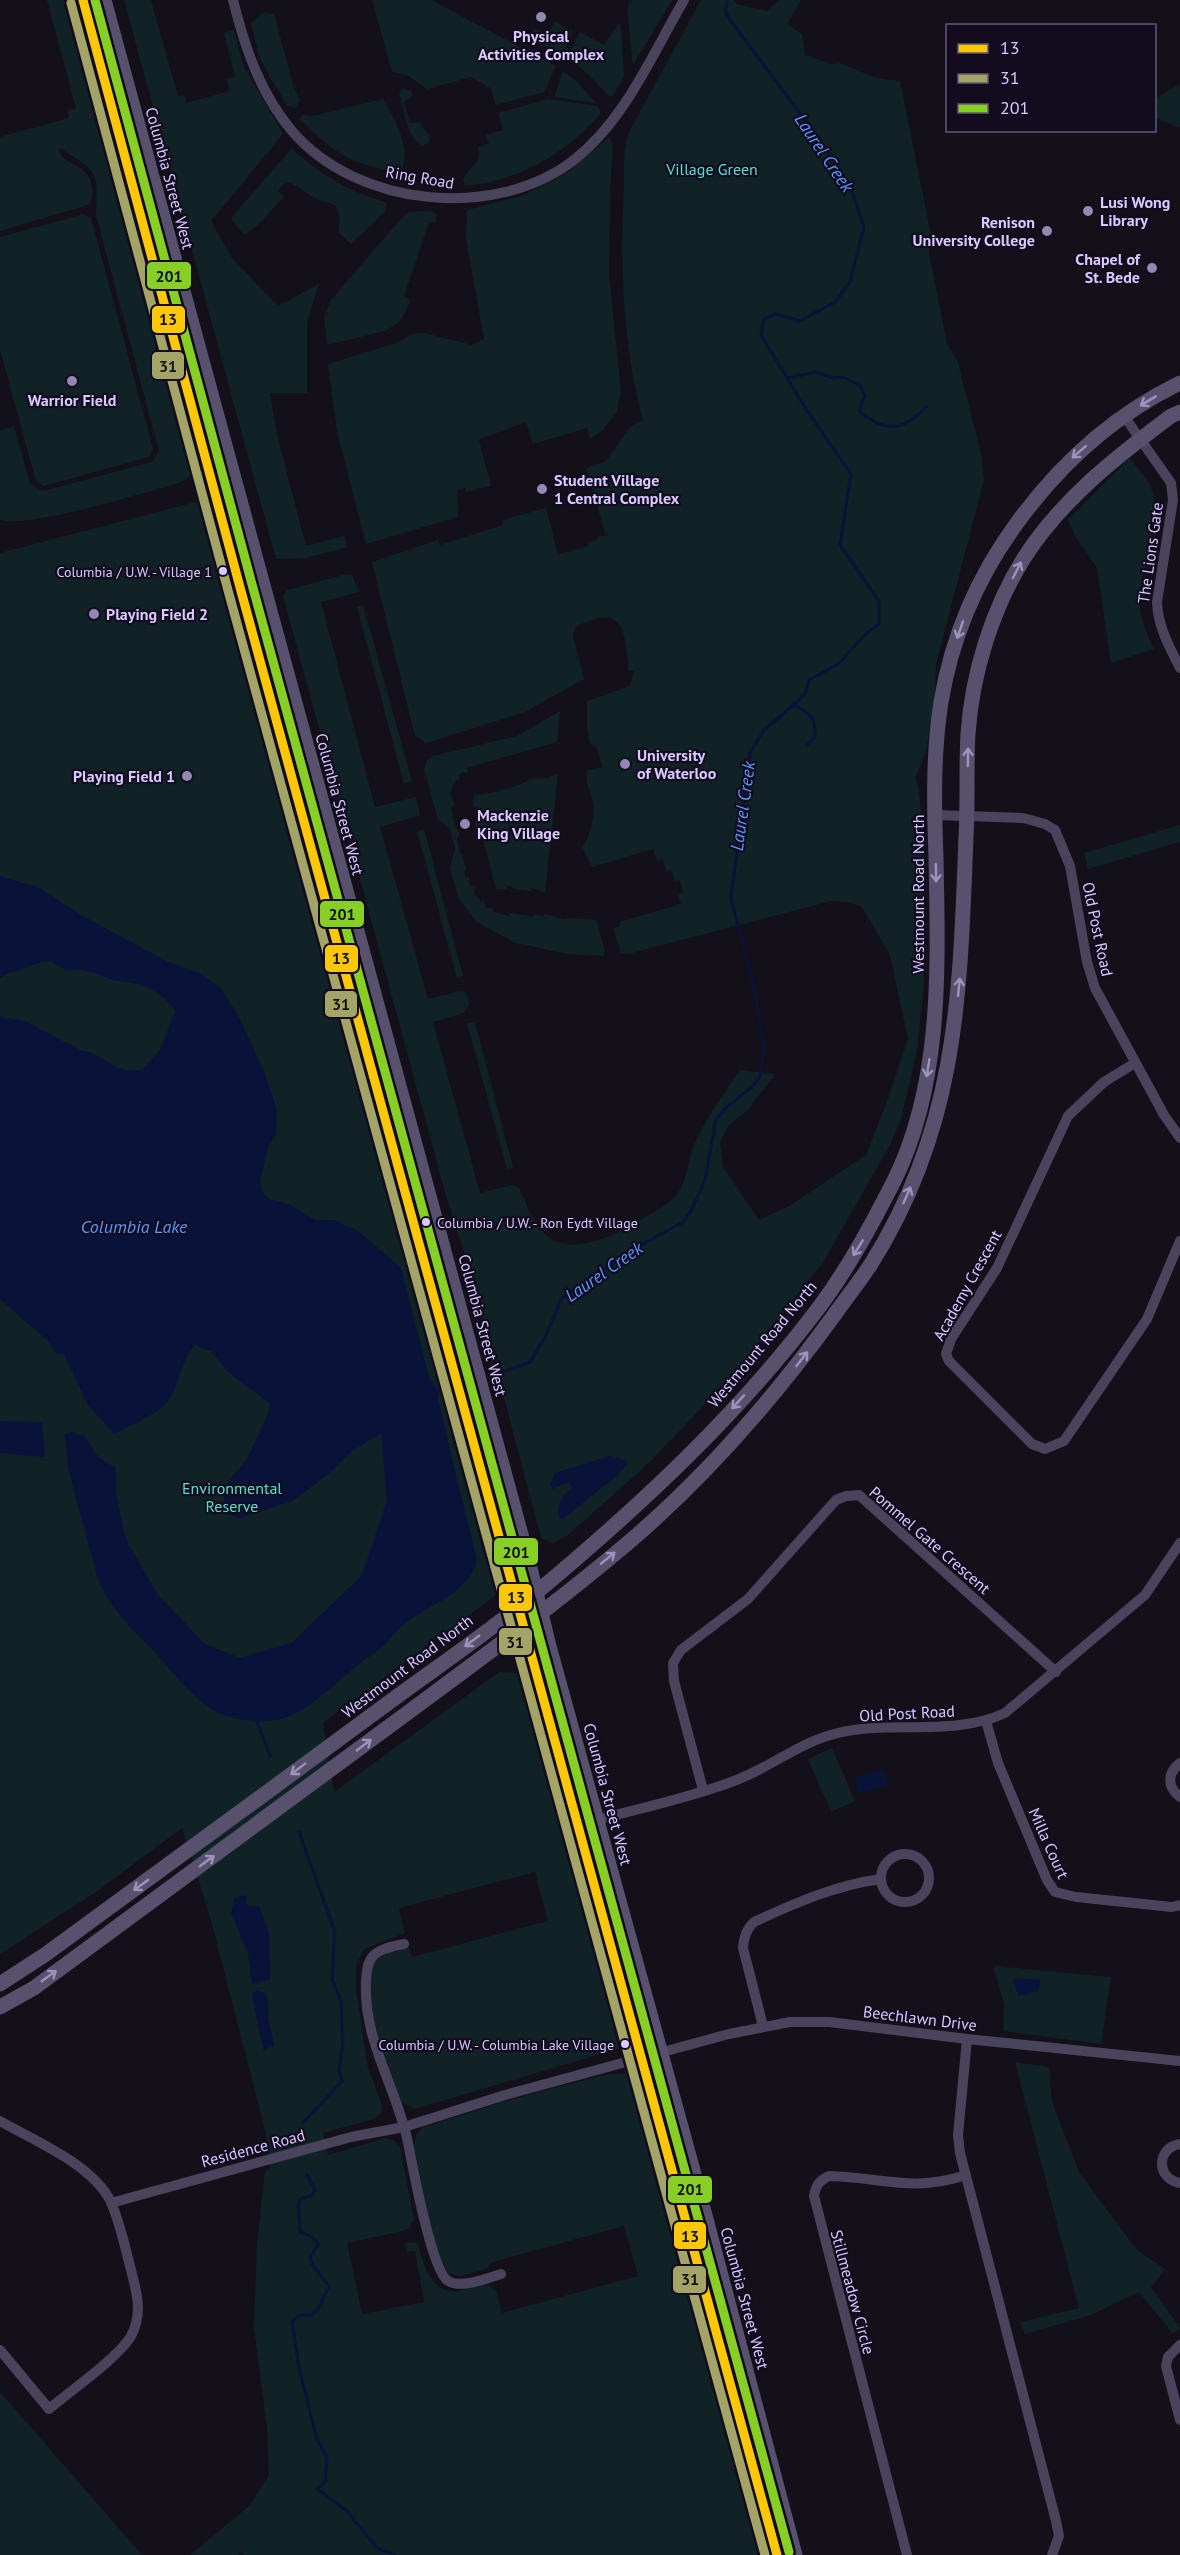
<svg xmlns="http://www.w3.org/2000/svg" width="1180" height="2555" viewBox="0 0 1180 2555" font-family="'PT Sans',sans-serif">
<rect width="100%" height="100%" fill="#13101a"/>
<g fill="#102226">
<path d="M47,0H75L201,462C196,474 190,477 179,483C146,492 26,529 0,520V430L14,426L30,484L43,491L152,462L159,451L96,215C96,195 102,176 82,162C75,157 68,155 62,148L58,150C66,168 88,162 92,187C93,195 93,200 88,205L0,231V137L69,118L68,110L76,108Z"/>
<polygon points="124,0 151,0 178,96 184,95 186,103 230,91 227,79 235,76 224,33 234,30 244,67 283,134 211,221 232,258 278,306 319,284 307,323 307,393 270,393 277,435 306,546 345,536 347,547 307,558 276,559"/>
<polygon points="372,0 431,0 556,66 544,92 496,105 490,88 471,77 427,89 407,75 392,72"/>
<polygon points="630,0 672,0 633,65 627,9"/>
<path d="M701,0H733L737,4L767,11L779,0H801L787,24L802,34L805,55L831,64L840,63L876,78L900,81L931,235L929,253L947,344L958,363L981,453L984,480L936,664L935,694L926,752L916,776L921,809L924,982L917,1051L901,1119L890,1145L822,1264L735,1372L651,1461L568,1535L553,1543L541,1538L474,1284L447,1199L283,596L287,590L347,574L352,575L359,592L321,602L375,807L416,797L420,815L380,827L428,999L461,991L465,992L470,1003L464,1013L433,1022L480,1193L512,1185L519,1188C526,1201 532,1222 543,1232C571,1262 622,1231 649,1215C657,1210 669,1204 675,1197C687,1183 688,1161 694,1145C706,1118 723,1094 740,1070L775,1074L747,1111L728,1126L720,1143L723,1167L759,1220L789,1206L866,1155L888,1099L908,1039L890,955L862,907L847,902L831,901L628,954L621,953L613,928L620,926L619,922L681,904L678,894L683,892L680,880L674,881L672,870L666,871L663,859L657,861L653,849L592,867L582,847C592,834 596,813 592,797C588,784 585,786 587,770L602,767L597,748L590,744L587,729V701L630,686L634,671H629C625,647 628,607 593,620C586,622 580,624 575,628L573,636L584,679L525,712L426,743L415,736L372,562L438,540L440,545L503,525L502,520L546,508L558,554L589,546L588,542L597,540L599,536H606L586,468L605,462L631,426L643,420C622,345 620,262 624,184C624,167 623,147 630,130Z"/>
<polygon points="264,12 274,14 294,88 300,100 295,108 287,106 260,59 251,23"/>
<polygon points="555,21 573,32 562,55 530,37 534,28 548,35"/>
<polygon points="619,23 621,27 624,77 612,97 608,95 589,75 567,57 580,32 604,45"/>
<polygon points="563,71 577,82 596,103 554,97"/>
<polygon points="1180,84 1180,128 1155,118 1154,99"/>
<path d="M402,88L411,91L412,96L404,102L410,123L419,122L430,137L429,142L423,146C407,140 404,109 399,93Z"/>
<path d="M383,99C395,119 412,149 401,173C352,164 335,155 300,119L302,115L313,116Z"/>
<path d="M548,99L597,106L601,113C567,153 519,181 466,186L463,181C467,165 483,168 478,147L489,144L486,135L503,130L498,113Z"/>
<polygon points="609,137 613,145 610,190 609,275 621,391 617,411 604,429 590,439 587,428 533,444 526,422 480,439 479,440 491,486 466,492 465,488 457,490 458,517 366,544 337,431 328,364 399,342 413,334 424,333 472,345 484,339 466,239 467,210 522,196 567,173"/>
<polygon points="134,145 137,147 252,567 250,570 244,568 130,150 130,146"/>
<path d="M292,148C319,175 349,191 385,202L387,206L385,212L351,244L338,232C343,197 333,208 311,196C302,190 296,184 285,182L278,191L284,196L260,223L244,235L231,218Z"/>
<polygon points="432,211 437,215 435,223 429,222 404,296 411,300 400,322 385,331 327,345 324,317 331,300 399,221 409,212"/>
<polygon points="84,214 91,218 153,449 149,457 44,486 36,481 0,350 0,237"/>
<path d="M1130,458C1135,465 1142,473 1147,480C1168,512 1140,565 1140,600C1139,617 1147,634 1154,649L1111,663L1097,568L1076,537L1068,520Z"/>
<path d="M203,500L415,1272L406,1265L500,1592L323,1723L334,1792L499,1672L519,1673L621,2048L415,2109L401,2102C390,2077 356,1984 375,1962C382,1953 398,1951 409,1948L412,1957L548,1921L535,1872L399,1908L405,1933L364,1949L356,1965V1989L368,2068L382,2105L381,2113L374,2119L323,2133L328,2155L386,2138L394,2140L400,2147L414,2219L409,2228L403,2231L347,2243L362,2314L424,2302L415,2251L407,2252L405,2243L415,2242L418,2245C424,2265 432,2296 459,2291C469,2289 477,2285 488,2285L496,2291L502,2313L638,2276L624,2226L489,2263V2268L461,2276L448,2273L436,2253L414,2146L416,2135L421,2128L509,2100L603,2075L627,2073L759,2555H244L241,2552L238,2555H190L249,2506L269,2475L267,2428L254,2327L257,2244L265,2171L270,2169L266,2134L211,1920L182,1828L96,1892L0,1954V553Z"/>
<polygon points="363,605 412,781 404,784 357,607"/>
<polygon points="560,711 557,742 467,768 468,773 462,772 459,775 460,780 456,780 450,794 455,805 451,808 455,828 457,827 460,837 457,838 460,854 462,853 466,870 464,871 466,878 468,877 470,886 475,885 476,889 473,892 481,902 484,900 486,908 494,908 493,912 509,916 510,913 534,917 534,915 544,916 544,914 565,919 569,918 596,920 605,951 603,956 566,954 513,942 477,922 459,899 450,868 455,848 449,828 438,819 424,769 427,760 433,756 517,736"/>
<polygon points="558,773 545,892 531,888 530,891 513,889 513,887 507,886 506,889 496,889 481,831 477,832 475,821 478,820 476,811 478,811 477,806 473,806 474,795 491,793 516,786 531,779 548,778"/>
<polygon points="1180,825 1180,842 1088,869 1084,853"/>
<polygon points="424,829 463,976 457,978 417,831"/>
<polygon points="475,1022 513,1168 507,1169 467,1023"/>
<polygon points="832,1748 855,1801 831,1812 808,1759"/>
<polygon points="993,1966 1111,1977 1101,2044 1003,2031 1004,2004"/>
<polygon points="1015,2062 1049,2067 1052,2102 1079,2172 1137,2250 1165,2269 1151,2287 1180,2328 1173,2334 1139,2292 1091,2315 1025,2334 1020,2322 1079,2308"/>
<polygon points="0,2392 142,2555 0,2555"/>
</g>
<g fill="#091238">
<path d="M0,876L40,888L81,915L170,963L199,973L221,988L239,1017L265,1074L277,1109L276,1135L269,1145L260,1180L262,1192L270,1199L290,1205L315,1220H334L358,1231L401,1268L429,1378L439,1391L438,1400L477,1560C469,1596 425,1604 401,1627C395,1632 391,1638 386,1644C377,1652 366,1658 357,1666C335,1683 313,1707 287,1717C268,1724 243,1722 224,1715C198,1705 178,1678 160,1658C137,1632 108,1609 97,1576L68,1468L65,1434L71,1432L84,1436L98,1457L116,1468V1494L126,1540L158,1595L205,1644L240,1658L293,1642L362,1575L387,1500L381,1433L351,1452L326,1476L292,1501L240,1518L227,1514L223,1492L231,1478L247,1459L269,1412V1403L228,1372L211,1351L195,1345C182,1359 181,1376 173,1393C163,1414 134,1423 114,1434L88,1405L64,1354H56L49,1342L0,1299V1017L25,1021L82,1051L93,1053L116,1067L127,1070H142L160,1050L175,1011C166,995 144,984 127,982C122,981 117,982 113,980C97,974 84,967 67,971L52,962H42L7,974L0,978Z"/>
<polygon points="0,1421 42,1422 45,1457 0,1453"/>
<path d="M610,1456L626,1460L628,1463L619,1474L563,1519L559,1518C557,1504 561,1496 572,1488L569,1482L553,1489L550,1485L555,1473Z"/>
<polygon points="883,1769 888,1785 859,1793 854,1778"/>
<polygon points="243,1895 247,1897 245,1902 248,1906 259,1906 269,1932 270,1980 252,1984 248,1954 231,1913 235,1898"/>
<polygon points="1013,1978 1040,1980 1039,1991 1018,1996"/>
<path d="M256,1991L265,1992C270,2001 267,2012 269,2022C270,2031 274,2039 274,2047H270L264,2052L253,2002L252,1994Z"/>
</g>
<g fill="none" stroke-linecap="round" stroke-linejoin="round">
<g stroke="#091238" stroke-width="3">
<path d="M787,378L816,372L833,378L843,377L859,385L865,395L859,411C887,434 904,431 927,406"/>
<path d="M793,705C811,713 816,717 815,737L806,746"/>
<polyline points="503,1372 530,1362 545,1337 562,1298 627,1253 683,1222 691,1211 705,1180 716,1119 728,1106 752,1087 760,1077 764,1048 755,992 731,898 750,753 764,730 797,702 806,692 809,680 838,664 866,634 879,624 879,601 840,545 851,474 806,409 761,335 764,319 776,314 800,321 835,302 850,282 864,227 851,187 819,139 728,17 725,10 728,0"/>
<polyline points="257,1722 270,1756"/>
<polyline points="299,1832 335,1932 332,1979 341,2001 343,2043 339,2070 342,2081 303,2123"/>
<path d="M307,2174L315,2190L311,2196L300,2199C296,2210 301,2221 300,2232L311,2236L318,2244L310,2258L312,2264L329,2286L320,2306L311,2316L300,2315L292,2321L299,2368L317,2439L327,2458L325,2482L317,2489L346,2510L377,2548L395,2555"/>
</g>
<g stroke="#49445b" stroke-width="10">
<path d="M233,0C245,48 260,93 292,131C357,207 495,221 574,160C625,120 652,55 684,0"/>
<path d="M1124,416L1171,483L1173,500L1157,602C1158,627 1169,646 1180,668"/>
<polyline points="935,815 1023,818 1045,824 1055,830 1070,866 1087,962 1095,988 1164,1115 1180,1138"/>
<polyline points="1135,1063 1104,1082 1068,1116 997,1268 951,1339 946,1354 949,1361 1032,1444 1045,1449 1064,1441 1147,1319 1180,1241"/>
<polyline points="986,1721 998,1763 1047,1880 1055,1892 1076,1897 1172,1907 1180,1905"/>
<path d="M1180,1763C1167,1773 1167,1787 1180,1797"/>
<polyline points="703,1790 674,1681 673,1663 681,1650 748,1599 836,1500 846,1496 859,1495 1056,1672"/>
<path d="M579,1825C630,1810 684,1800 734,1781C770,1768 799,1742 838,1733C892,1720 953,1737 1005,1713L1145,1595L1180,1543"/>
<circle cx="905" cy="1878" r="24"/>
<path d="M404,1944C394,1946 382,1948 374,1955C367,1962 367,1971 366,1980C363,2040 394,2082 407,2138C412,2162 431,2270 448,2281C462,2289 487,2278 501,2274"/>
<path d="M763,2026L743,1948C744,1937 746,1930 754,1922C795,1903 836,1885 881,1879"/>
<polyline points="967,2039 958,2135 960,2153 1056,2521 1059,2536 1052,2555"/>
<path d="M0,2121C35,2141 91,2164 110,2200C120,2222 125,2247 131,2270C137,2293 143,2314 131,2336C118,2358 70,2391 49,2409L0,2350"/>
<path d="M1180,2144C1156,2148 1156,2179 1180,2183"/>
<polyline points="111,2203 351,2137 404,2127 505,2095 729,2034 790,2022 829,2022 967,2039 1180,2061"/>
<polyline points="1180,2345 1168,2357 1166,2366 1180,2420"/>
<path d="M907,2555L814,2196C816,2185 819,2181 829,2176C881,2177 912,2193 966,2175"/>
</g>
<g stroke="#57516e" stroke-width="15">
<path d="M83,0C138,196 187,394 241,591C420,1246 599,1900 777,2555"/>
<polyline points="104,0 529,1564 549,1646 697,2185 795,2555"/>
<path d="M0,1984L46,1954C157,1873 269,1791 380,1709C432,1670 487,1634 537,1592C640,1506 739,1414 820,1306C849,1267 872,1224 894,1181C943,1082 938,964 936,857C934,805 933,753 941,702C952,636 978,576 1017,523C1060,464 1114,415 1180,383"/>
<path d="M0,2007L34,1988C153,1900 272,1813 391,1725C473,1664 558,1603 636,1536C711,1471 777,1394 835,1314C847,1297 860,1281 871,1264C958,1126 960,994 966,837C968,803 966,768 968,734C972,674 992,609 1024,558C1061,500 1116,457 1171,416L1180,412"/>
</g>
<g stroke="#120c1e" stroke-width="14">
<polyline id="bus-1" points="83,0 241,591 777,2555"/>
</g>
<g stroke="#120c1e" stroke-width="14">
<polyline id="bus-2" points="71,3 229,594 765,2555"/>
</g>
<g stroke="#120c1e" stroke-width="14">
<polyline id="bus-3" points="95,0 253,588 789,2552"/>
</g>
<use href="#bus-1" stroke="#fcc707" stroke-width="9"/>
<use href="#bus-2" stroke="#a4a466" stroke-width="9"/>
<use href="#bus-3" stroke="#87cf25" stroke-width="9"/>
</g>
<defs><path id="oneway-shaft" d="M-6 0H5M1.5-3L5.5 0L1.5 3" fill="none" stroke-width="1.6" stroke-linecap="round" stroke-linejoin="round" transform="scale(1.5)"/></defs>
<g stroke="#9e93be">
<use href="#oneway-shaft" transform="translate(1148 401) rotate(149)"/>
<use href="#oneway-shaft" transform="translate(1079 452) rotate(139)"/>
<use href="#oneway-shaft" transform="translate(1017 570) rotate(-63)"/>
<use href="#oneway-shaft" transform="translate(960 630) rotate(109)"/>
<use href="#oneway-shaft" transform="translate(968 757) rotate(-89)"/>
<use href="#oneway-shaft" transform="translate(936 873) rotate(89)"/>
<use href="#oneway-shaft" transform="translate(959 987) rotate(-84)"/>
<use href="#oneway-shaft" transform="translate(928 1068) rotate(99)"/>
<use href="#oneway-shaft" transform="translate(907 1195) rotate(-66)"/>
<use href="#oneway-shaft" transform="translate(858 1248) rotate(122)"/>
<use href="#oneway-shaft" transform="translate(802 1359) rotate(-52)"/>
<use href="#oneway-shaft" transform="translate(738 1402) rotate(132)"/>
<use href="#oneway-shaft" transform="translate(608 1558) rotate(-39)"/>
<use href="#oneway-shaft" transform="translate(472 1641) rotate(143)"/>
<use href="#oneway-shaft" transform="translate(364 1745) rotate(-37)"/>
<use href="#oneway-shaft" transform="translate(298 1769) rotate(143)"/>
<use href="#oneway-shaft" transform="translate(207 1861) rotate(-36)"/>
<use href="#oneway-shaft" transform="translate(141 1885) rotate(144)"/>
<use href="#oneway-shaft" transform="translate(49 1976) rotate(-36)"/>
</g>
<g fill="#9388af" stroke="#120c1e" stroke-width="2">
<circle cx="541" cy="17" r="6"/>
<circle cx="1088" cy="211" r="6"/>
<circle cx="1047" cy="231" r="6"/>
<circle cx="1152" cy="268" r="6"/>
<circle cx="72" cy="381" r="6"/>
<circle cx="542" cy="489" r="6"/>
<circle cx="94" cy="614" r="6"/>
<circle cx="625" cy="764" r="6"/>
<circle cx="187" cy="776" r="6"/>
<circle cx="465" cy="824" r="6"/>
</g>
<g fill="#d8c9ff" stroke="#120c1e" stroke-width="2">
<circle cx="223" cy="571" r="5"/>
<circle cx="426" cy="1222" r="5"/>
<circle cx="625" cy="2044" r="5"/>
</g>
<g text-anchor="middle" stroke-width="4.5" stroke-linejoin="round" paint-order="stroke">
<g font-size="14" fill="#d8c9ff" stroke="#120c1e" text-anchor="end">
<text x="212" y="577">Columbia / U.W. - Village 1</text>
<text x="437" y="1228" text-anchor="start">Columbia / U.W. - Ron Eydt Village</text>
<text x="614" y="2050">Columbia / U.W. - Columbia Lake Village</text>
</g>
<g font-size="16" font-weight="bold" fill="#d8c9ff" stroke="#120c1e" text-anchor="start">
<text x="541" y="42" text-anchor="middle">Physical<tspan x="541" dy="18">Activities Complex</tspan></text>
<text x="1100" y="208">Lusi Wong<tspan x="1100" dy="18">Library</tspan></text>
<text x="1035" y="228" text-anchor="end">Renison<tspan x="1035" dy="18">University College</tspan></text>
<text x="1140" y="265" text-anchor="end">Chapel of<tspan x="1140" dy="18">St. Bede</tspan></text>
<text x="72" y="406" text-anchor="middle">Warrior Field</text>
<text x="554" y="486">Student Village<tspan x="554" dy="18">1 Central Complex</tspan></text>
<text x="106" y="620">Playing Field 2</text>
<text x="637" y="761">University<tspan x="637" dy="18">of Waterloo</tspan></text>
<text x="175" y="782" text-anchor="end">Playing Field 1</text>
<text x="477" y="821">Mackenzie<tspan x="477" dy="18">King Village</tspan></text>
</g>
<g font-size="16" fill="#55e0d3" stroke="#120c1e">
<text x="712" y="175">Village Green</text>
<text x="232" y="1494">Environmental<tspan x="232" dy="18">Reserve</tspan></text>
</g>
<g font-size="16" fill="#d8c9ff" stroke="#120c1e">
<text transform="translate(420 177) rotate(10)" y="6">Ring Road</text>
<text transform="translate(170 178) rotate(75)" y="6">Columbia Street West</text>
<text transform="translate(1150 553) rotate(-82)" y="6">The Lions Gate</text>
<text transform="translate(340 804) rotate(75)" y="6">Columbia Street West</text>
<text transform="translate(918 894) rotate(-90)" y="6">Westmount Road North</text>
<text transform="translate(1098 929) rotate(78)" y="6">Old Post Road</text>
<text transform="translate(967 1285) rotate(-61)" y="6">Academy Crescent</text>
<text transform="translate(483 1325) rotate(75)" y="6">Columbia Street West</text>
<text transform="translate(762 1344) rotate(-50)" y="6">Westmount Road North</text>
<text transform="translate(930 1540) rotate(41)" y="6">Pommel Gate Crescent</text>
<text transform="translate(407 1666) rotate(-37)" y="6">Westmount Road North</text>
<text transform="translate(907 1713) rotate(-3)" y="6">Old Post Road</text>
<text transform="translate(608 1794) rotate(75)" y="6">Columbia Street West</text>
<text transform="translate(1049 1843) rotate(66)" y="6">Milla Court</text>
<text transform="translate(920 2018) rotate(7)" y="6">Beechlawn Drive</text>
<text transform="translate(253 2148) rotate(-15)" y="6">Residence Road</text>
<text transform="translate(853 2292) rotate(75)" y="6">Stillmeadow Circle</text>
<text transform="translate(745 2298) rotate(75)" y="6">Columbia Street West</text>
</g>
<g font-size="18" font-style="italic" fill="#5796ff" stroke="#120c1e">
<text transform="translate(824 153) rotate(56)" y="6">Laurel Creek</text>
<text transform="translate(743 806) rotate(-82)" y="6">Laurel Creek</text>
<text x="134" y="1233">Columbia Lake</text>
<text transform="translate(604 1272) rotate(-35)" y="6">Laurel Creek</text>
</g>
</g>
<g stroke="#120c1e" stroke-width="2">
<rect x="146" y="261" width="46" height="29" rx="6" fill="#87cf25"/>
<rect x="151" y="305" width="35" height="29" rx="6" fill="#fcc707"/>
<rect x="151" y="351" width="34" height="29" rx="6" fill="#a4a466"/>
<rect x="319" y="900" width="46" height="28" rx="6" fill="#87cf25"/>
<rect x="324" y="944" width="35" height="29" rx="6" fill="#fcc707"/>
<rect x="324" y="990" width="34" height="28" rx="6" fill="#a4a466"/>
<rect x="493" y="1537" width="46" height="29" rx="6" fill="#87cf25"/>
<rect x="498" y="1583" width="35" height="29" rx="6" fill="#fcc707"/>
<rect x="498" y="1627" width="35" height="29" rx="6" fill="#a4a466"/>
<rect x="667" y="2175" width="46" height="29" rx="6" fill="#87cf25"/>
<rect x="673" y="2221" width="34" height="29" rx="6" fill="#fcc707"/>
<rect x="672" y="2265" width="35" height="29" rx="6" fill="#a4a466"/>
</g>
<g font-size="16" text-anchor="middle" font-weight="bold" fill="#111">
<text x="169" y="282">201</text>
<text x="168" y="325">13</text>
<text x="168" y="372">31</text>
<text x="342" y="920">201</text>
<text x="341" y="964">13</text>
<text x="341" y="1010">31</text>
<text x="516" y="1558">201</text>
<text x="516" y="1603">13</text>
<text x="515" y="1648">31</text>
<text x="690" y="2195">201</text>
<text x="690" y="2242">13</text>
<text x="690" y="2285">31</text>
</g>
<rect x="946" y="24" width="210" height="108" fill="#120c1e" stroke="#615878" stroke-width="1.5"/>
<rect x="958" y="44" width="30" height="9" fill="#fcc707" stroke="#615878" stroke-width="1.5"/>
<text x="1000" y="54" font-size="18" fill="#d8c9ff">13</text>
<rect x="958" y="74" width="30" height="9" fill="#a4a466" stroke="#615878" stroke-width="1.5"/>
<text x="1000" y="84" font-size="18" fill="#d8c9ff">31</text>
<rect x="958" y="104" width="30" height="9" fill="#87cf25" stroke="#615878" stroke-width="1.5"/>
<text x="1000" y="114" font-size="18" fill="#d8c9ff">201</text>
</svg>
